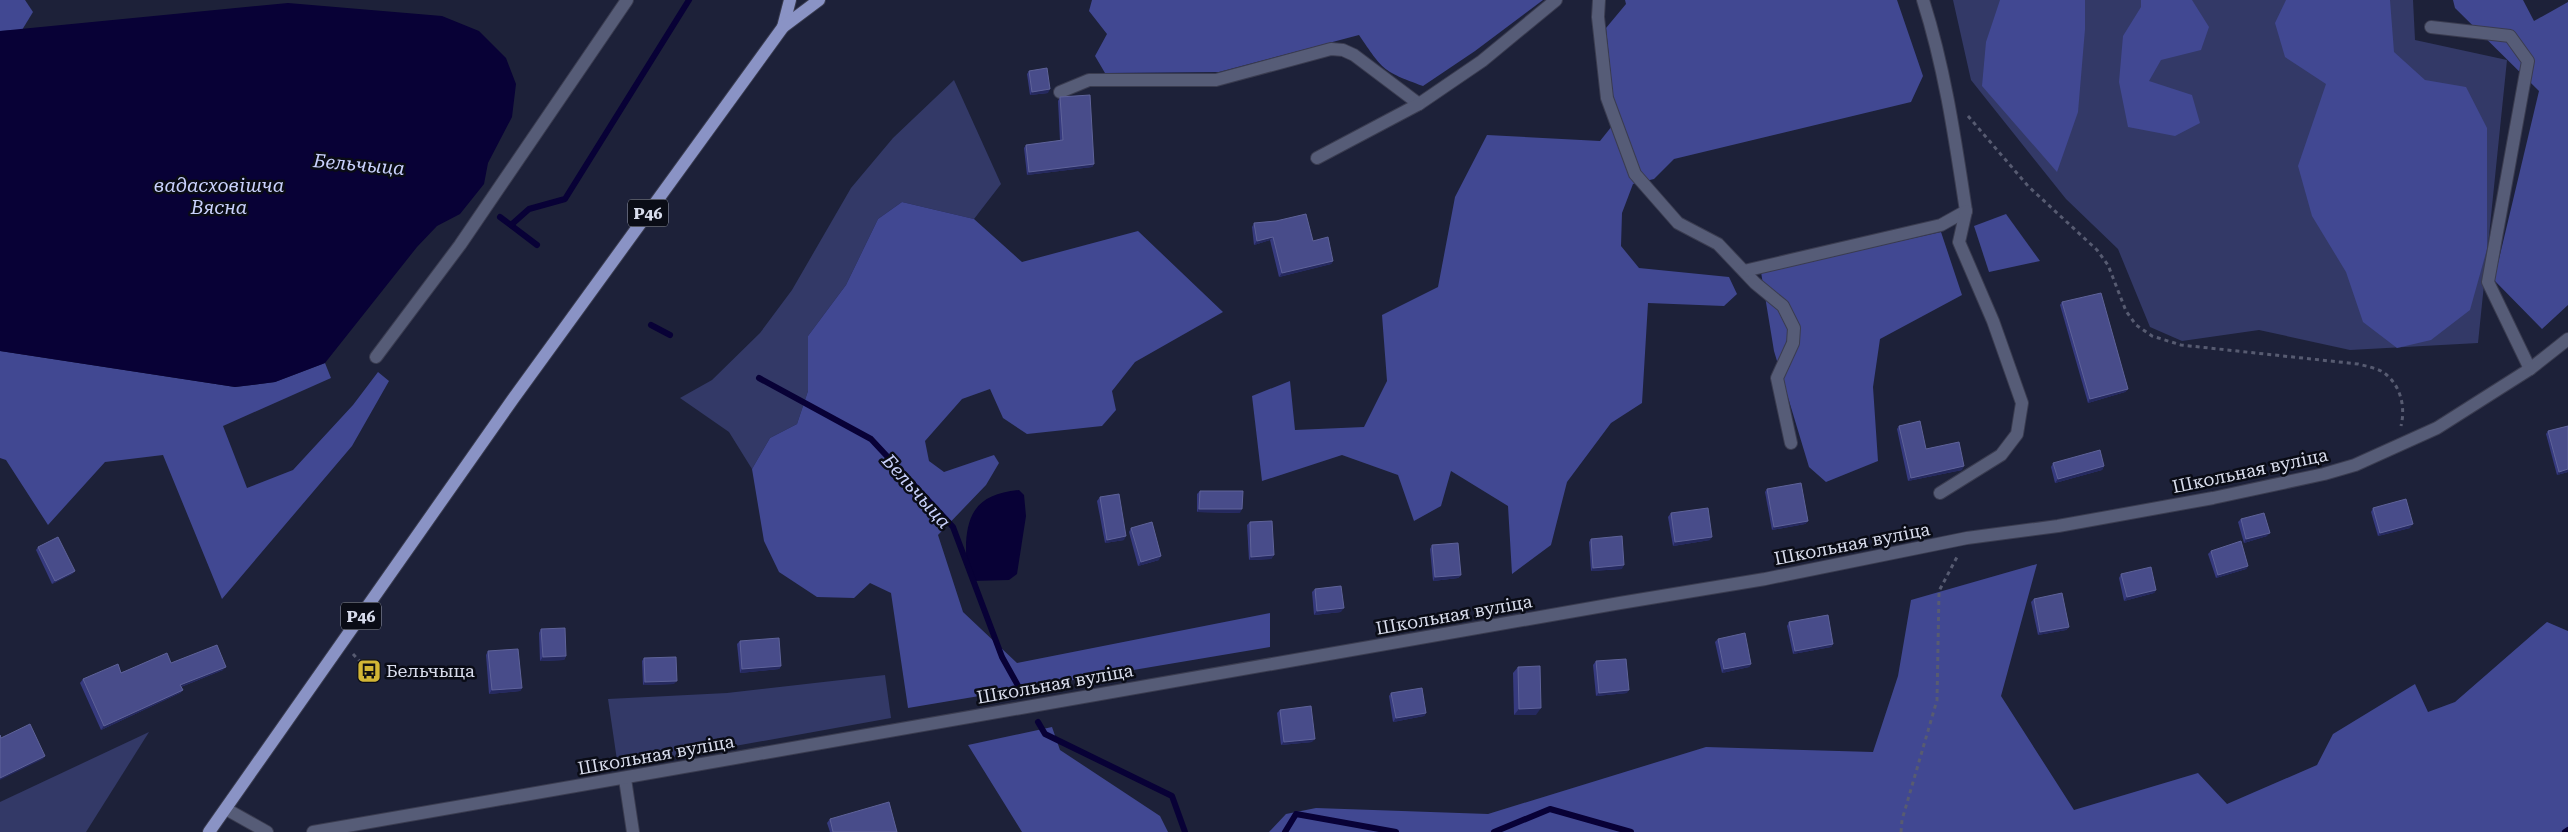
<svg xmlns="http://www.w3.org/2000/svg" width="2568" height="832" viewBox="0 0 2568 832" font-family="'Roboto Serif',serif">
<rect width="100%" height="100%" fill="#1d2139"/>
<g fill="#333967">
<polygon points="1953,0 2413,0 2415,40 2507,60 2478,343 2350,350 2259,330 2182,341 2150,327 2118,249 2066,199 1971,80"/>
<polygon points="954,80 1001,184 974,219 902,202 878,219 846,285 808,336 808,391 797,424 770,438 752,469 729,432 680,398 712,380 760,333 792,290 851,188 893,138"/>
<polygon points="885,675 891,718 618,767 608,699 727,693"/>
<polygon points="149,732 86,832 0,832 0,802"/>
</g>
<g fill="#414892">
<polygon points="0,0 25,0 33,12 22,30 0,31"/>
<path d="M1092,0H1543L1475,51L1423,86C1382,71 1383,70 1359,35L1219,72L1105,73L1095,56L1107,34L1089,11Z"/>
<polygon points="1625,0 1897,0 1923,76 1911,102 1674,159 1654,179 1633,184 1622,213 1621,246 1639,268 1729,277 1737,294 1724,306 1648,303 1642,403 1611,423 1567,482 1551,545 1512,574 1508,506 1451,471 1441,506 1414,521 1398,475 1342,455 1262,481 1252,396 1290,381 1295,430 1364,427 1387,381 1382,315 1438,287 1455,197 1487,135 1600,141 1620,116 1613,96 1606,28 1626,4"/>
<polygon points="2000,0 2085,0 2085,29 2078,112 2057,172 1982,86 1986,42"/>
<polygon points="2141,0 2192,0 2209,27 2201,50 2161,60 2149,81 2192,95 2200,123 2175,136 2128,127 2119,82 2123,36 2141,7"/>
<polygon points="2286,0 2390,0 2394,52 2425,80 2466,87 2487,128 2487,249 2470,310 2431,340 2397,348 2363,322 2346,272 2312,216 2298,166 2326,84 2285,57 2275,23"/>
<polygon points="2453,0 2523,0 2534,21 2568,2 2568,305 2542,329 2494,280 2539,91 2455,8"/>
<polygon points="902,202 974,219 1022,262 1138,231 1223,312 1135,362 1112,391 1116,410 1102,426 1027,434 1003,418 990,389 962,399 925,441 929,461 944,472 994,455 999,463 986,485 938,535 963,612 1017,663 1270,613 1270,647 908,708 891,593 870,583 854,598 817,597 779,572 764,541 752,469 770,438 797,424 808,391 808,336 846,285 878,219"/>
<polygon points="2006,214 2040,261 1989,272 1974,226"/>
<polygon points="1941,232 1962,295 1880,339 1873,387 1878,461 1826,482 1809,467 1774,351 1761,272"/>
<polygon points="0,351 235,387 275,382 325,363 331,378 223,426 247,488 293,470 353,405 378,372 389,381 352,446 222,599 163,455 105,462 48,525 6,460 0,458"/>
<polygon points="2037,564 2001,696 2074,810 2198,773 2227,804 2317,765 2333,734 2415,684 2428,712 2455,702 2547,622 2568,631 2568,832 1269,832 1286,814 1316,808 1488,814 1706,747 1873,752 1898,676 1911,600"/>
<polygon points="1052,727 1060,750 1160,816 1168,832 1022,832 968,745"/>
</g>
<g fill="#080136">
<polygon points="288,3 442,16 479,31 506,58 516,84 512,117 488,163 484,184 460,214 437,226 417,247 325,363 275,382 235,387 0,351 0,31"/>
<path d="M1019,490L1024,495L1026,516L1017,574L1009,580L971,581C966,568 966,558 966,543C968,507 983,494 1019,490Z"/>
</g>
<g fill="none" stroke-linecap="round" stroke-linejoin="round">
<g stroke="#080136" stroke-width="6">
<polyline points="500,217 537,245"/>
<polyline points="511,225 529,209 565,199 689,0"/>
<polyline points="651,325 670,335"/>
<polyline points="759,378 871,439 953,527 1002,657 1021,691"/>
<polyline points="1038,722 1045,734 1172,796 1185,832"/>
<polyline points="1285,832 1296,814 1396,832"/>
<polyline points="1494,832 1550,809 1631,832"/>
<polyline points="2565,832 2568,830"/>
</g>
<g stroke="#3a3c50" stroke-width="14">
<g id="minor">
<polyline points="1599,0 1598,17 1607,98 1635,174 1678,223 1718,244 1755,283 1783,306 1794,328 1793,343 1777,378 1791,443"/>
<polyline points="2431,27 2510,36 2528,61 2488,282 2530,369"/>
<polyline points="1060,92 1089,80 1216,80 1331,49 1343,50 1354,55 1419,104 1482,61 1556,0"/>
<polyline points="1317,158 1419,104"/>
<path d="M1744,271L1941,225L1966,211C1955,139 1945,69 1923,0"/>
<polyline points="376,357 460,245 627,0"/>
<polyline points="1940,493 2001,455 2017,434 2022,403 1993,321 1959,242 1966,211"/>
<polyline points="625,779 633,832"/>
<polyline points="226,809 267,832"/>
<polyline points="313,832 1620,603 1765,579 1967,538 2058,526 2213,498 2324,474 2355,465 2437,428 2530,369 2568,339"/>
</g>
</g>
<g stroke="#3a3c50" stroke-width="14">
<g id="major">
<polyline points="783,27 790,0"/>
<polyline points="209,832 513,399 783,27 819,0"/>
</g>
</g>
<g stroke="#575b71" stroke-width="3" stroke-dasharray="4 4" stroke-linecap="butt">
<path d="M1968,116L2028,186L2097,250L2108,265L2126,311L2136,325L2152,336L2181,345L2358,364C2366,366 2375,368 2381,371C2400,382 2406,406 2401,426"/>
<polyline points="353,654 369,671"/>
<polyline points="1901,832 1902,820 1937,700 1939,591 1957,557"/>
</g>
<use href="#minor" stroke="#565c77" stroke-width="12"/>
<use href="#major" stroke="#8a93c5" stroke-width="12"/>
</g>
<g fill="#363a7e">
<polygon points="1029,71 1048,93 1030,95 1027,74"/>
<polygon points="1060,97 1094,164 1092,167 1027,175 1024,148 1026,145 1060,141 1058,101"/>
<polygon points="1254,223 1313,241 1333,261 1331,264 1279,277 1270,240 1254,245 1252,227"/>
<polygon points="2062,302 2128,389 2125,392 2088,403 2060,305"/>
<polygon points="1899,426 1926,449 1962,470 1908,481 1897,429"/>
<polygon points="2568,426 2568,472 2557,475 2546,434 2548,431"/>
<polygon points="2053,463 2104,466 2102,470 2055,483 2051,467"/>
<polygon points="1767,489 1808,521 1805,524 1772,530 1765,492"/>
<polygon points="1200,491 1240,513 1197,512 1197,494"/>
<polygon points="1100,497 1124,540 1105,543 1097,501"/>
<polygon points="2373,508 2410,528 2378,536 2371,512"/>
<polygon points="1671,513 1710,540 1673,546 1668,517"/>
<polygon points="2241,519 2267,536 2244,543 2238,522"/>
<polygon points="1250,522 1274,555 1271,559 1249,560 1247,525"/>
<polygon points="1131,528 1159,560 1138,566 1129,532"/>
<polygon points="1591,539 1622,569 1591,571 1589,542"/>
<polygon points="1432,545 1461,575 1458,578 1433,581 1430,549"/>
<polygon points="38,547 75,571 72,574 52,584 36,550"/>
<polygon points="2211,551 2248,566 2246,569 2216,578 2208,554"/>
<polygon points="2121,574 2156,590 2154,593 2124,601 2119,578"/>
<polygon points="1315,589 1341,612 1314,615 1312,592"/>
<polygon points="2034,599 2069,627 2066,630 2038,635 2031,602"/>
<polygon points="1789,622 1833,644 1831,647 1793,654 1787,626"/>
<polygon points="541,629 566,656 564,660 540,661 539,633"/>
<polygon points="1718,639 1751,664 1749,667 1722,673 1715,642"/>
<polygon points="740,641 781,666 779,669 740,673 737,644"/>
<polygon points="488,651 522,688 520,691 489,694 486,655"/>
<polygon points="644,658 674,684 643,685 642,661"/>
<polygon points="1596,661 1627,693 1596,696 1593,665"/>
<polygon points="171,663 223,670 181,687 183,690 180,693 101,730 80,683 83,679"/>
<polygon points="1518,667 1536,715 1514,715 1513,673"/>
<polygon points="1391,693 1426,713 1424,716 1393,722 1389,696"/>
<polygon points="1280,710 1312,742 1281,745 1277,713"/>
<polygon points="830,819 897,832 830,832 827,823"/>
</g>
<g fill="#25295e">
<polygon points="1050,89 1048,93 1030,95 1032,92"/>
<polygon points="1094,164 1092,167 1027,175 1029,172"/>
<polygon points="1273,237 1270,240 1254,245 1257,241"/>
<polygon points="1333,261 1331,264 1279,277 1282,273"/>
<polygon points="2128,389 2125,392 2088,403 2090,399"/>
<polygon points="1964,466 1962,470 1908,481 1911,478"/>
<polygon points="2104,466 2102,470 2055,483 2058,479"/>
<polygon points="2568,469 2568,472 2557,475 2559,472"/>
<polygon points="1199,509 1242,509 1240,513 1197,512"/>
<polygon points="1808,521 1805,524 1772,530 1774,527"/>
<polygon points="2413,524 2410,528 2378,536 2380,533"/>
<polygon points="2270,533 2267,536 2244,543 2246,539"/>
<polygon points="1126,536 1124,540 1105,543 1107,540"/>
<polygon points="1712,537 1710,540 1673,546 1675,542"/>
<polygon points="1274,555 1271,559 1249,560 1251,557"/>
<polygon points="1161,556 1159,560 1138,566 1141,562"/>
<polygon points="1624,565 1622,569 1591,571 1593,568"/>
<polygon points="2248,566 2246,569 2216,578 2218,575"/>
<polygon points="75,571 72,574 52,584 55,581"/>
<polygon points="1461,575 1458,578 1433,581 1435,577"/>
<polygon points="2156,590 2154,593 2124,601 2127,597"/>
<polygon points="1344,608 1341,612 1314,615 1317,611"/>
<polygon points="2069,627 2066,630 2038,635 2040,632"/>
<polygon points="1833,644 1831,647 1793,654 1795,651"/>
<polygon points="566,656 564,660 540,661 543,657"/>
<polygon points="1751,664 1749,667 1722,673 1724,669"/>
<polygon points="781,666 779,669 740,673 742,669"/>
<polygon points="226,667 223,670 178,688 180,685"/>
<polygon points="677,681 674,684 643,685 645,682"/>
<polygon points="522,688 520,691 489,694 492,690"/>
<polygon points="183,690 180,693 101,730 104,726"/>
<polygon points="1629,690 1627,693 1596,696 1599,693"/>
<polygon points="1541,708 1536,715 1514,715 1519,709"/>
<polygon points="1426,713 1424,716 1393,722 1396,718"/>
<polygon points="1315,739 1312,742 1281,745 1284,742"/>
<polygon points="45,756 43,759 0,780 0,778"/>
</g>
<g fill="#484c8a" stroke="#5e6299">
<polygon points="1047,68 1050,89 1032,92 1029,71"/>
<polygon points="1090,95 1094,164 1029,172 1026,145 1063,140 1060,97"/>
<polygon points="1306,214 1313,241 1328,237 1333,261 1282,273 1273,237 1257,241 1254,223 1276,221"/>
<polygon points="2101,293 2128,389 2090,399 2062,302"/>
<polygon points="1920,421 1926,449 1959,442 1964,466 1911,478 1899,426"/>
<polygon points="2568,426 2568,469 2559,472 2548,431"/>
<polygon points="2100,450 2104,466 2058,479 2053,463"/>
<polygon points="1801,483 1808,521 1774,527 1767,489"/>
<polygon points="1200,491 1243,491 1242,509 1199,509"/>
<polygon points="1119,494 1126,536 1107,540 1100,497"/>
<polygon points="2406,499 2413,524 2380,533 2373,508"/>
<polygon points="1708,508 1712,537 1675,542 1671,513"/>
<polygon points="2264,513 2270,533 2246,539 2241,519"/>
<polygon points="1272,521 1274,555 1251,557 1250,522"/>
<polygon points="1152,522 1161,556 1141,562 1131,528"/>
<polygon points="1622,536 1624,565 1593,568 1591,539"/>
<polygon points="58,537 75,571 55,581 38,547"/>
<polygon points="2241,541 2248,566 2218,575 2211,551"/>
<polygon points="1458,543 1461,575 1435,577 1432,545"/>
<polygon points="2151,567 2156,590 2127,597 2121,574"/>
<polygon points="1341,586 1344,608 1317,611 1315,589"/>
<polygon points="2062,593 2069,627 2040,632 2034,599"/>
<polygon points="1828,615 1833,644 1795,651 1789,622"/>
<polygon points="565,628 566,656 543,657 541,629"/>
<polygon points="1745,633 1751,664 1724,669 1718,639"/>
<polygon points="779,638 781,666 742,669 740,641"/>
<polygon points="217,645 226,667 180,685 183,690 104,726 83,679 118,664 121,673 167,653 171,663"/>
<polygon points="518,649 522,688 492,690 488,651"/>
<polygon points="676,657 677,681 645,682 644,658"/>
<polygon points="1626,659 1629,690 1599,693 1596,661"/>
<polygon points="1540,666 1541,708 1519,709 1518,667"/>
<polygon points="1422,688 1426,713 1396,718 1391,693"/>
<polygon points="1311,706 1315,739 1284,742 1280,710"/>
<polygon points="30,724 45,756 0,778 0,735 1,738"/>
<polygon points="889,802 897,832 833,832 830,819"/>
</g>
<defs>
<g id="bus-square" transform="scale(1.25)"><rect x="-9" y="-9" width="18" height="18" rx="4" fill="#d3b635" stroke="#0a0c16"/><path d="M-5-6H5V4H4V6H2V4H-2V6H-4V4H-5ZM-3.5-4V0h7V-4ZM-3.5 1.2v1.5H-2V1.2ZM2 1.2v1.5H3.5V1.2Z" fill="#111"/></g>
</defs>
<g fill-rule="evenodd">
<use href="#bus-square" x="369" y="671"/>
</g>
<g text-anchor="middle" stroke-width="5" stroke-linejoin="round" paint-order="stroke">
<g fill="#0a0c16" stroke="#9a9eac" stroke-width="1">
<rect x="628" y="199.5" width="40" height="27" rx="4"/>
<rect x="341" y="602.5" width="40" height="27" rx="4"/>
</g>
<g font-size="16" font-weight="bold" fill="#d8dcec">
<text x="648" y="219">Р46</text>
<text x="361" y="622">Р46</text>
</g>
<g font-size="18" fill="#d8dcec" stroke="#0a0c16">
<text transform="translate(2250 471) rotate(-12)" y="6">Школьная вуліца</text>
<text transform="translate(1852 544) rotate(-11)" y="6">Школьная вуліца</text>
<text transform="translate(1454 615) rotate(-10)" y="6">Школьная вуліца</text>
<text transform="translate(1055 684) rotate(-10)" y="6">Школьная вуліца</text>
<text transform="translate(656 755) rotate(-10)" y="6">Школьная вуліца</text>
</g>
<g font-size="18" fill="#d8dcec" stroke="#0a0c16" text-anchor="start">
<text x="386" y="677">Бельчыца</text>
</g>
<g font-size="19" font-style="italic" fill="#c9d1fc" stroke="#0a0c16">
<text transform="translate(359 164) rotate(5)" y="7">Бельчыца</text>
<text x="219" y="192">вадасховішча<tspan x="219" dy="22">Вясна</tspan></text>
<text transform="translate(917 491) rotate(48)" y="7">Бельчыца</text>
</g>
</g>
</svg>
